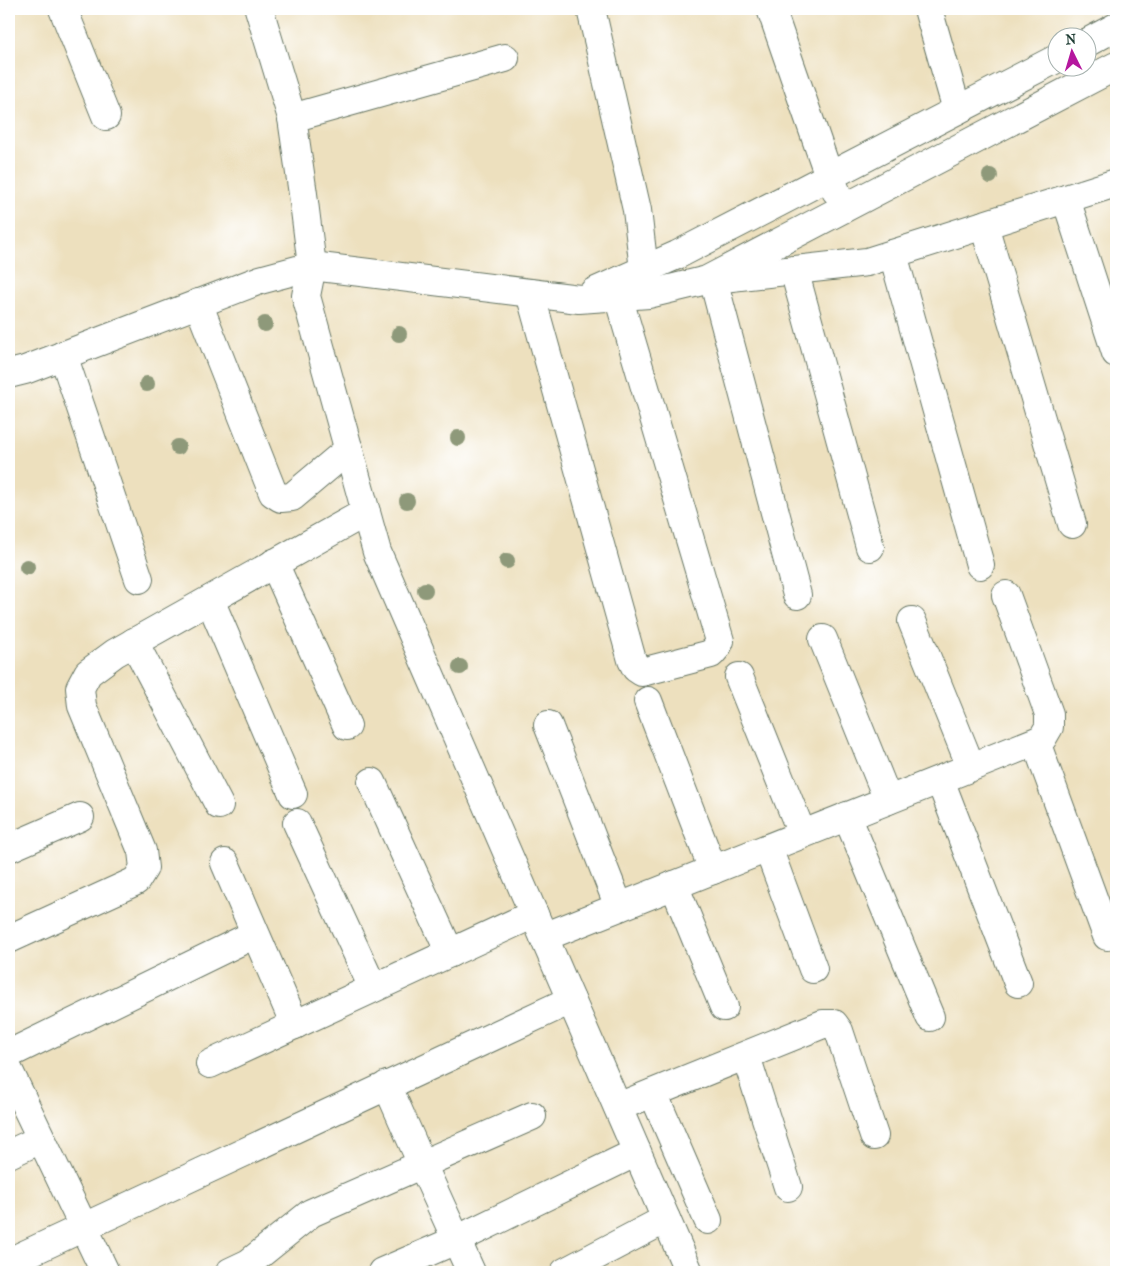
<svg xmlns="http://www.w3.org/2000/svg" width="1125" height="1281" viewBox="0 0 1125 1281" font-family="'IM FELL French Canon',serif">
<rect width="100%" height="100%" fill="#fff"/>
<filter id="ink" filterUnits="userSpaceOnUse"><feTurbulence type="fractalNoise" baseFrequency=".02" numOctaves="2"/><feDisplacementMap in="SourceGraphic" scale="10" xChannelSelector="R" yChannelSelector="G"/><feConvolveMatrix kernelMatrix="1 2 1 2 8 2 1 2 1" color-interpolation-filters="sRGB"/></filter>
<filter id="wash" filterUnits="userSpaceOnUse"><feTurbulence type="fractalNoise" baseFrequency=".0096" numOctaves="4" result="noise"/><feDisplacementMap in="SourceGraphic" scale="20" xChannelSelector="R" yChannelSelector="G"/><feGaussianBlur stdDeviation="1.12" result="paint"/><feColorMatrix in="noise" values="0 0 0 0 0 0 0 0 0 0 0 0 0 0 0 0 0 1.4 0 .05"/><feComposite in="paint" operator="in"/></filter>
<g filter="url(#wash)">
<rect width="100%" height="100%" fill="#ede0be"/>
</g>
<g filter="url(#ink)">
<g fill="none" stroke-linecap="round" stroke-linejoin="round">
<g stroke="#677664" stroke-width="30">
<g id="minor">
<polyline points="63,9 106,116"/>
<polyline points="259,9 292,118 303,194 312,266 306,296 377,552 689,1272"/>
<polyline points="591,9 637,210 644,270"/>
<polyline points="771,9 829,176 836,191"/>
<polyline points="928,9 957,110"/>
<polyline points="1088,42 1116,27"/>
<polyline points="292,118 505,58"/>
<polyline points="1066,199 1116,353"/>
<polyline points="984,225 1072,524"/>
<polyline points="893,254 980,565"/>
<polyline points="794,270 870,547"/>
<polyline points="723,278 867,262 1116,183"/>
<polyline points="713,279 797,595"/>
<polyline points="594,292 677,255 1058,58"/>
<polyline points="530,293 632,660 636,668 642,672 711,654 717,647 720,641 618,296"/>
<polyline points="198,303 273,493 281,498 292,497 349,449"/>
<polyline points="63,355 139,579"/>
<polyline points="9,374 25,370 260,280 312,266 579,299 649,294 707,280 1116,66"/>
<polyline points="274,563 347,726"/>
<polyline points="210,600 293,794"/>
<polyline points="912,621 971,767"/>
<polyline points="823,639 888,800"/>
<polyline points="134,642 219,805"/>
<polyline points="739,677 802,834"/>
<polyline points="648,701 713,870"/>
<polyline points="548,725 619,907"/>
<polyline points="1036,742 1107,936"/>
<polyline points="940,780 1018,983"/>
<polyline points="372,782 450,953"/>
<polyline points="847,816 930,1017"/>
<polyline points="297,823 373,988"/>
<polyline points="9,848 80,817"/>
<polyline points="768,848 813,969"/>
<polyline points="225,863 295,1025"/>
<polyline points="674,885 724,1007"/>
<polyline points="544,937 1042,739 1049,727 1049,714 1006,595"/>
<polyline points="9,939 136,881 144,868 142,851 82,706 80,688 88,673 115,653 366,512"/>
<polyline points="9,1054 255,934"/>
<polyline points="746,1056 788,1187"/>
<polyline points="210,1064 534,914"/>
<polyline points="9,1071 105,1272"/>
<polyline points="387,1085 422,1164 471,1272"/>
<polyline points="653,1093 708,1220"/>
<polyline points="618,1107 823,1024 834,1024 839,1031 874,1136"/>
<polyline points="9,1154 41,1139"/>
<polyline points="9,1262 571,1000"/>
<polyline points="230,1272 249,1263 311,1213 532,1116"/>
<polyline points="382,1272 456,1240 637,1152"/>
<polyline points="565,1272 666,1219"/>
</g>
</g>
<use href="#minor" stroke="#fff" stroke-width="28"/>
</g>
<g fill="#8e997a">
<circle cx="990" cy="176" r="8"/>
<circle cx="265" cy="324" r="8"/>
<circle cx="399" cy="334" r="8"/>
<circle cx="147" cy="384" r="8"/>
<circle cx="458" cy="438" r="8"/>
<circle cx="178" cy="447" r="8"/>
<circle cx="407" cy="501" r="8"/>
<circle cx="507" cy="561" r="8"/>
<circle cx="27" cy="567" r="8"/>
<circle cx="425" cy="590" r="8"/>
<circle cx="460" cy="667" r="8"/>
</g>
</g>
<rect width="1125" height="1281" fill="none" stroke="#fff" stroke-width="30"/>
<g transform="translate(1072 52) rotate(355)"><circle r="24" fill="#ffffff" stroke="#a5b1ae"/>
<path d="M0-4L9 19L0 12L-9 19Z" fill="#b5179e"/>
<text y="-8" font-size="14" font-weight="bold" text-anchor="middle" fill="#1f3d34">N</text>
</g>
</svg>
